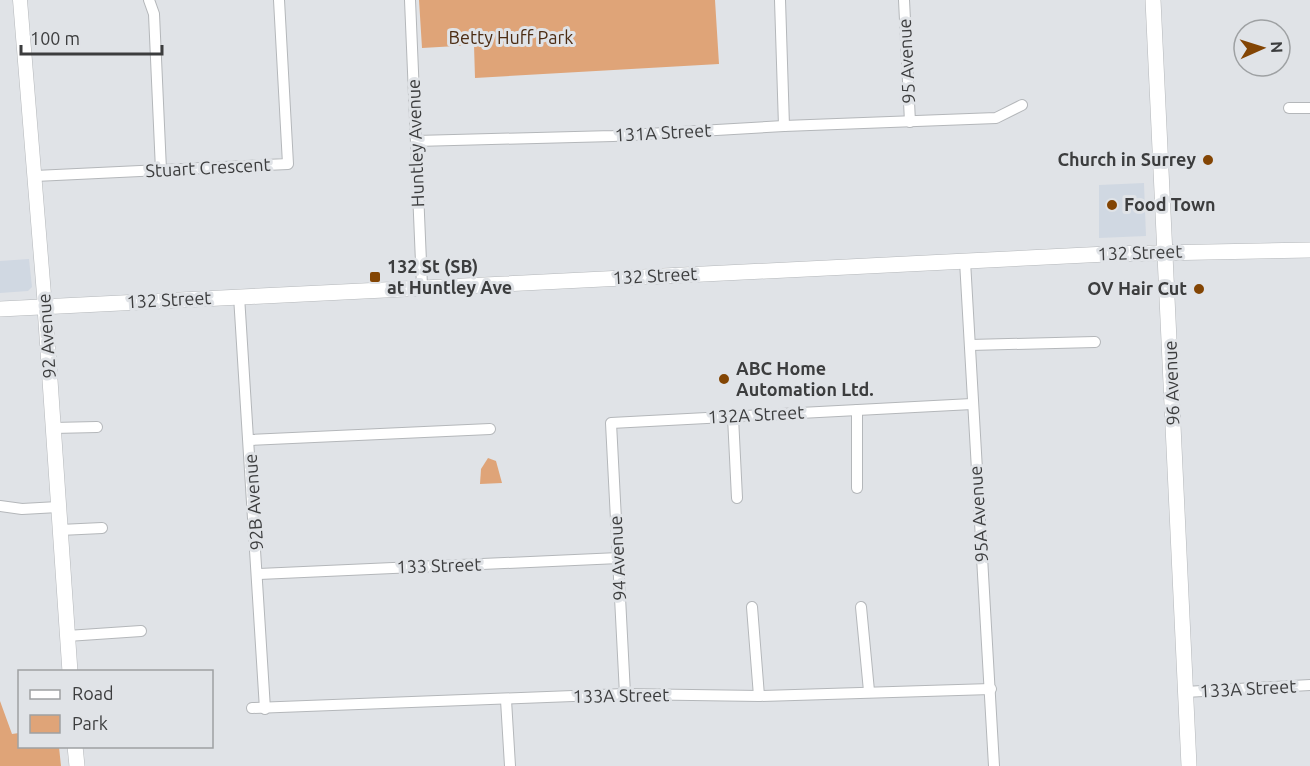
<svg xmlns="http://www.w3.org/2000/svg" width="1310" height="766" viewBox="0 0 1310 766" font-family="Ubuntu,sans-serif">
<rect width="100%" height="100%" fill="#e0e3e7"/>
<g fill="#d0d8e2">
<polygon points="1144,183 1146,236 1099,238 1099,185"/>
<polygon points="29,259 32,287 28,291 0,293 0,261"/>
</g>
<g fill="#dfa478">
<polygon points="419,0 715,0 719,64 475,78 474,45 422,48"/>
<polygon points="488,458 496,461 502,483 480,484 481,469"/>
<polygon points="0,701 12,734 19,733 20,746 59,747 61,766 0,766"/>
</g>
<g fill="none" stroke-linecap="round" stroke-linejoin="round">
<g stroke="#b4b7ba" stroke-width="12">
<g id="minor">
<polyline points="149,0 154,14 161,170"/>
<polyline points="410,0 422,286"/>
<polyline points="780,0 784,126"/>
<polyline points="904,0 910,122"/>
<polyline points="1289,108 1310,108"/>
<polyline points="416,141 613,136 784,126 996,118 1022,105"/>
<polyline points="35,176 288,164 279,0"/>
<polyline points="965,261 994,766"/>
<polyline points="239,296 265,709"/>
<polyline points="970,345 1095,342"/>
<polyline points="733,417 737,498"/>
<polyline points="53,428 97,427"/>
<polyline points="250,440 490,429"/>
<polyline points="857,488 857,410"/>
<polyline points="0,506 22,509 58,507"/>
<polyline points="60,530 102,528"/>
<polyline points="259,574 619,558"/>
<polyline points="752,607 759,696"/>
<polyline points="861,607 869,691"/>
<polyline points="67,636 141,631"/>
<polyline points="1185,692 1310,685"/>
<polyline points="625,694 611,423 972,404"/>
<polyline points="506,700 510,766"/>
<polyline points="252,708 625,694 759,696 991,689"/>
</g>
</g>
<g stroke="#b4b7ba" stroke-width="15">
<polyline id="tertiary" points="20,0 45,307"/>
</g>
<g stroke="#b4b7ba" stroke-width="16">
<g id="secondary">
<polyline points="1153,0 1189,766"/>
<polyline points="45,307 70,672"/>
<polyline points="0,309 1107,254 1310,250"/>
<polyline points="75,746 77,766"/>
</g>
</g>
<use href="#minor" stroke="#fff" stroke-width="10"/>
<use href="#tertiary" stroke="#fff" stroke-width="14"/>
<use href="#secondary" stroke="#fff" stroke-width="15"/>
</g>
<g fill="#834504" stroke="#e0e3e7" stroke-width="2">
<circle cx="1208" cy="160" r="6"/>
<circle cx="1112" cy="205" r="6"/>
<rect x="369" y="271" width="12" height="12" rx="3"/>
<circle cx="1199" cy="289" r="6"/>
<circle cx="724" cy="379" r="6"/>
</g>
<g text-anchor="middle" stroke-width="6" stroke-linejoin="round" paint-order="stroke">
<g font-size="18" fill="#4b2c13" stroke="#e0e3e7">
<text x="511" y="44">Betty Huff Park</text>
</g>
<g font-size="18" fill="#3c3d3e" stroke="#e0e3e7">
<text transform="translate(907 61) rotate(-93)" y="6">95 Avenue</text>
<text transform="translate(663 133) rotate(-3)" y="6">131A Street</text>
<text transform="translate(416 143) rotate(-92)" y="6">Huntley Avenue</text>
<text transform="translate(208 168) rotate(-3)" y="6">Stuart Crescent</text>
<text transform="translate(1140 253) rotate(-2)" y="6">132 Street</text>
<text transform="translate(655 276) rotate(-3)" y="6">132 Street</text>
<text transform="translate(169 300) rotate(-3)" y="6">132 Street</text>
<text transform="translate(47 336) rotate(-94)" y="6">92 Avenue</text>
<text transform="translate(1172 383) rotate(-92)" y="6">96 Avenue</text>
<text transform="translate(756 415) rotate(-3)" y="6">132A Street</text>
<text transform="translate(254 502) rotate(-94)" y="6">92B Avenue</text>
<text transform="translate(979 514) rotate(-94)" y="6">95A Avenue</text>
<text transform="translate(618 558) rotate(-93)" y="6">94 Avenue</text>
<text transform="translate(439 566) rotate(-2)" y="6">133 Street</text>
<text transform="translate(1248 689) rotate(-3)" y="6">133A Street</text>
<text transform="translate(621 696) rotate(-1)" y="6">133A Street</text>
</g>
<g font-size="18" font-weight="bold" fill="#3c3d3e" stroke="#e0e3e7" text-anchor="start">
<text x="1196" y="166" text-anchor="end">Church in Surrey</text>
<text x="1124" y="211">Food Town</text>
<text x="387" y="273">132 St (SB)<tspan x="387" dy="21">at Huntley Ave</tspan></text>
<text x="1187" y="295" text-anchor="end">OV Hair Cut</text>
<text x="736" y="375">ABC Home<tspan x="736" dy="21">Automation Ltd.</tspan></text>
</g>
</g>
<rect x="18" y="670" width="195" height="78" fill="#e0e3e7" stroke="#9ea1a3" stroke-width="1.5"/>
<rect x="30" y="690" width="30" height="9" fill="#ffffff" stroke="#9ea1a3" stroke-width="1.5"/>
<text x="72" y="700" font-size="18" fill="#3c3d3e">Road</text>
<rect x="30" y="715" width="30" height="18" fill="#dfa478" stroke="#9ea1a3" stroke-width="1.5"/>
<text x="72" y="730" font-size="18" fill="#3c3d3e">Park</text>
<g transform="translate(1262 48) rotate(87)"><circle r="28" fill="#e0e3e7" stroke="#9ea1a3" stroke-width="1.5"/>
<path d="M0-4.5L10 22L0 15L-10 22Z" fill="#834504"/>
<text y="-9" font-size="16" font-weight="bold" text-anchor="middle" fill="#3c3d3e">N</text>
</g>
<path d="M21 45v9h141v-9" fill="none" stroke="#3c3d3e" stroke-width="3"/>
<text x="30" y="45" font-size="18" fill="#3c3d3e" stroke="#e0e3e7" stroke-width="4.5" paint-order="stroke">100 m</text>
</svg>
